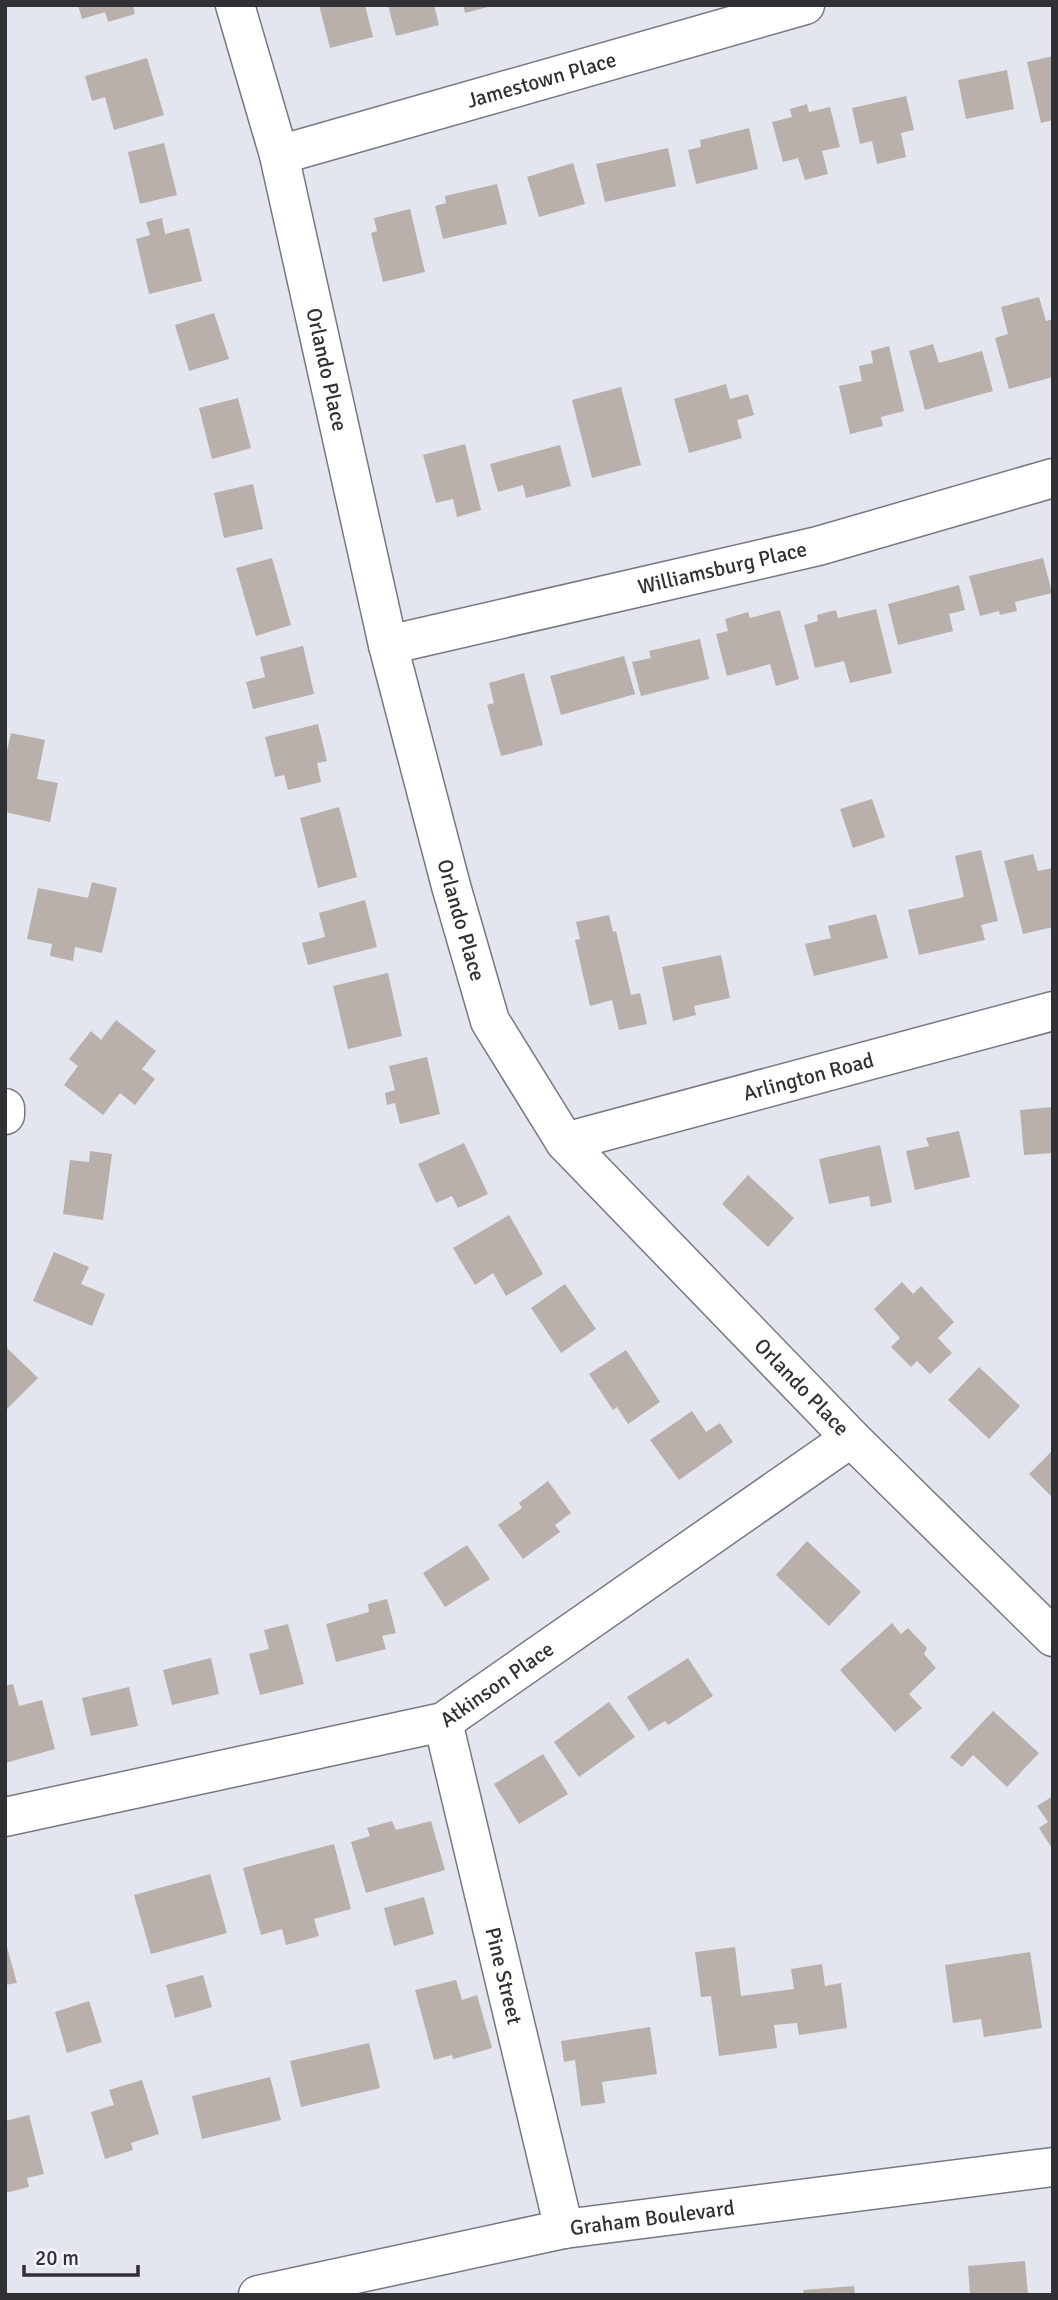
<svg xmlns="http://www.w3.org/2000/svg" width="1058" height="2300" viewBox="0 0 1058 2300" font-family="Signika,sans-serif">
<rect width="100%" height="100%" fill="#e3e6ef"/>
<g fill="#b9b0ac">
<polygon points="78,5 133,5 135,14 108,22 105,12 82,19"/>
<polygon points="319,5 365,5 373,37 330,48"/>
<polygon points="388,5 434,5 439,25 396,36"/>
<polygon points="463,5 492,5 492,6 465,13"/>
<polygon points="1053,56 1053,120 1041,123 1027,62"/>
<polygon points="147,58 164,115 114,130 105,97 92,101 85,76"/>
<polygon points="1007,70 1014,109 966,119 958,80"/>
<polygon points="906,96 914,130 901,133 906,157 877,164 872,141 860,144 852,108"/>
<polygon points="807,104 809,112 830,107 840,147 822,151 828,174 805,180 798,158 783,162 772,122 792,117 790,109"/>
<polygon points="749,128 758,169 696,184 688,150 701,147 700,140"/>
<polygon points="164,143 177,195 140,204 128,152"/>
<polygon points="668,148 676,186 605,202 596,164"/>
<polygon points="573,163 585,204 539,217 527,177"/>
<polygon points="497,184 507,224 443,239 435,206 446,203 445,196"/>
<polygon points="410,209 425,272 383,282 371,233 377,231 374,218"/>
<polygon points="162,218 165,234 189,228 202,281 149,294 136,239 150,235 146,222"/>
<polygon points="1039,297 1046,321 1053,319 1053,377 1009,389 995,338 1008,334 1001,307"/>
<polygon points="214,313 229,359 189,371 175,325"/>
<polygon points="933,344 939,363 982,351 993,391 925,410 909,351"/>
<polygon points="889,346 904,411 881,417 883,426 850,434 839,386 862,381 859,366 873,363 871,351"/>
<polygon points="726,384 730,399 748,394 754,415 737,420 742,438 689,453 674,399"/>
<polygon points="621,387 641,465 592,478 572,400"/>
<polygon points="238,398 251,448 212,459 199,408"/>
<polygon points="465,444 481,510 457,517 453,499 436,503 423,455"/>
<polygon points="560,445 571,486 526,498 523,485 498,492 490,464"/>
<polygon points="253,484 263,529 224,538 214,493"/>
<polygon points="272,558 291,625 256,636 236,568"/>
<polygon points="1043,558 1052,593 1015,602 1017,611 1000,615 999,611 980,616 969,576"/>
<polygon points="959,585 965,610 949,614 953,631 898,645 888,604"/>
<polygon points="876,609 892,673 850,683 844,661 815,668 804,625 818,621 817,615 836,610 838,618"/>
<polygon points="780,610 799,679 776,686 770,664 727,676 716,634 728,631 725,619 748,612 750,618"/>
<polygon points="700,639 709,679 641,696 632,662 651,658 649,651"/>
<polygon points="303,646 314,694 253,709 246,682 265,677 260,657"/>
<polygon points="624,656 635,694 561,715 550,676"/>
<polygon points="524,673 543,745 501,756 487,705 494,703 489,683"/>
<polygon points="318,724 327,761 317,763 321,782 288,790 284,775 275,777 265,737"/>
<polygon points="11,733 45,740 37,779 58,783 50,822 5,812 5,760"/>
<polygon points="872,799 885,837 853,848 840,809"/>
<polygon points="339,807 357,877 318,888 300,818"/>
<polygon points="981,850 998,921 981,925 985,940 919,955 908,910 964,897 955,856"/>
<polygon points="1033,854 1038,871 1053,868 1053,927 1023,934 1004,861"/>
<polygon points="92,882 117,888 102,953 75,947 73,961 50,956 52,944 27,939 38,888 88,898"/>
<polygon points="365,900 377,947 308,965 302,943 325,937 319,913"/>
<polygon points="876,914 888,958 814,976 805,944 831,938 828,926"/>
<polygon points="609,915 613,932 616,931 631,995 640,993 647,1024 619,1030 612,1000 590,1006 575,940 580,939 576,922"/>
<polygon points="721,955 730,998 694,1006 696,1015 673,1021 662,967"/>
<polygon points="388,973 402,1036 348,1049 333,986"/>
<polygon points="116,1020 156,1051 142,1069 155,1079 135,1105 120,1093 103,1115 64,1085 78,1066 69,1059 91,1031 101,1040"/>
<polygon points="427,1057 440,1114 400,1124 395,1103 387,1105 385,1093 395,1090 389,1066"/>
<polygon points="1053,1107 1053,1153 1024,1155 1020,1110"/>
<polygon points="959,1131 970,1177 915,1190 906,1151 929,1146 926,1138"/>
<polygon points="464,1143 488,1194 458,1208 452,1196 436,1203 418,1164"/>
<polygon points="880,1145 892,1202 871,1207 869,1196 829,1204 819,1159"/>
<polygon points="90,1151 112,1154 103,1220 63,1214 70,1160 89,1162"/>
<polygon points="748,1175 794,1218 768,1247 722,1204"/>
<polygon points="509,1215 543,1274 506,1296 493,1273 475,1285 453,1248"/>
<polygon points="54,1252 89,1267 81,1284 105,1294 92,1326 33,1301"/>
<polygon points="902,1282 913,1294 921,1286 954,1322 938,1338 952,1353 930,1374 917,1361 911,1367 891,1347 900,1338 874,1309"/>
<polygon points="565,1284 596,1329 561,1353 531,1308"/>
<polygon points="7,1348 38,1378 5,1411 5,1349"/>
<polygon points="626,1350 660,1402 628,1424 617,1407 613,1410 589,1374"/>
<polygon points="979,1367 1020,1406 989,1439 948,1400"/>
<polygon points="692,1411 706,1432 720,1423 733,1442 679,1480 650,1440"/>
<polygon points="1053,1450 1053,1498 1029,1474"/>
<polygon points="548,1481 571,1513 555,1525 560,1532 523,1559 498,1525 522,1508 519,1503"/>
<polygon points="807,1541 861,1592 829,1626 776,1575"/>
<polygon points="467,1545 490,1579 445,1607 423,1573"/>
<polygon points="387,1599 396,1633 382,1636 386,1649 336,1662 326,1624 369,1612 368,1604"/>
<polygon points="892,1623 901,1634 908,1628 927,1648 924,1654 936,1668 909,1694 922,1708 895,1732 840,1670"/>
<polygon points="288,1624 304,1684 260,1695 249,1654 269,1649 264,1630"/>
<polygon points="211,1658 219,1694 172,1705 163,1670"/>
<polygon points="688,1658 713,1696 668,1725 665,1721 649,1731 627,1697"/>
<polygon points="13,1684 19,1706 42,1700 55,1749 5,1763 5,1686"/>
<polygon points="129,1687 138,1726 91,1736 82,1698"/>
<polygon points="609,1702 635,1737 579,1777 554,1742"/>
<polygon points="993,1711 1039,1753 1007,1787 973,1755 962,1767 950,1757"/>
<polygon points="543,1754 568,1794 519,1824 494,1784"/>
<polygon points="1053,1796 1053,1850 1039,1828 1048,1822 1037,1806"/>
<polygon points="392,1821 396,1830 431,1821 445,1870 366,1893 351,1842 370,1836 367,1828"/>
<polygon points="334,1844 351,1909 314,1919 319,1936 286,1945 282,1929 261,1935 243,1868"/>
<polygon points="210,1874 227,1933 151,1954 134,1895"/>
<polygon points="424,1897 434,1934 394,1946 384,1908"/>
<polygon points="5,1940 17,1983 5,1985"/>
<polygon points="735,1947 741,1996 794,1989 791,1969 822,1964 825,1986 841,1983 847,2028 799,2035 797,2023 774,2025 777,2048 719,2056 711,1996 701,1997 695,1952"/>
<polygon points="1030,1952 1042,2028 984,2037 981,2019 953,2023 945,1965"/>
<polygon points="203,1975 212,2007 175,2018 166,1985"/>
<polygon points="456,1980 462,2000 477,1995 492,2048 453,2059 452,2055 434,2060 415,1990"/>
<polygon points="89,2001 102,2042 67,2053 55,2012"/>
<polygon points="650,2027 657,2074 602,2082 605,2103 581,2106 575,2060 564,2062 561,2041"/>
<polygon points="369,2043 380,2088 301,2107 290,2061"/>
<polygon points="270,2077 281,2120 202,2139 192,2096"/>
<polygon points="142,2080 159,2134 131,2143 133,2150 105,2159 91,2112 114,2105 109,2090"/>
<polygon points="29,2115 44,2174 27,2178 29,2187 5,2193 5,2121"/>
<polygon points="1025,2261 1028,2295 970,2295 968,2266"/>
<polygon points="854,2286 855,2295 804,2295 803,2290"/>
</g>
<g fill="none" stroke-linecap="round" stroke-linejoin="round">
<g stroke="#777981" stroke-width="41">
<g id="minor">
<path id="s1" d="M235,5L279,155L388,645L451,886L490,1021L565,1142L851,1438L1053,1637"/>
<path id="s2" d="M279,155L805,5"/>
<path id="s3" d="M388,645L818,546L1053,478"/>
<polyline points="5,1108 5,1115"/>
<path id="s4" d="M565,1142L1053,1011"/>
<path id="s5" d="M443,1722L564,2229"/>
<path id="s6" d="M5,1817L443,1722L851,1438"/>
<path id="s7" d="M258,2295L564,2229L1053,2167"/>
</g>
</g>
<use href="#minor" stroke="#fff" stroke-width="38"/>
</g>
<g text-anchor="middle" stroke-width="5" stroke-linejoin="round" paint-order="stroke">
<g font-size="21" fill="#303134" stroke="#f1f4fc">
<text dy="7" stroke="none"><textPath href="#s2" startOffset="273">Jamestown Place</textPath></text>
<text dy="7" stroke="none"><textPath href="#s1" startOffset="376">Orlando Place</textPath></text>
<text dy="7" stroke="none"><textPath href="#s3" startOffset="343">Williamsburg Place</textPath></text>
<text dy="7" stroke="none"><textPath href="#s1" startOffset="943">Orlando Place</textPath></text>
<text dy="7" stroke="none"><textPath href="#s4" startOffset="252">Arlington Road</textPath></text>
<text dy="7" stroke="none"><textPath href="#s1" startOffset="1531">Orlando Place</textPath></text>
<text dy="7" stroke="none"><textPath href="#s6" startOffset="514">Atkinson Place</textPath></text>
<text dy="7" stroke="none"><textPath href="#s5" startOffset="261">Pine Street</textPath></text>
<text dy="7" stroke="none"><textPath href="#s7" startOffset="402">Graham Boulevard</textPath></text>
</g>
</g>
<rect width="1058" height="2300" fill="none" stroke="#303134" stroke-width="14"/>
<path d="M24 2265v10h114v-10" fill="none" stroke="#303134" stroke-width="3.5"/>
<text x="35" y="2265" font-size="21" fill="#303134" stroke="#f1f4fc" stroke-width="5" paint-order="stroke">20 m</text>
</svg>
